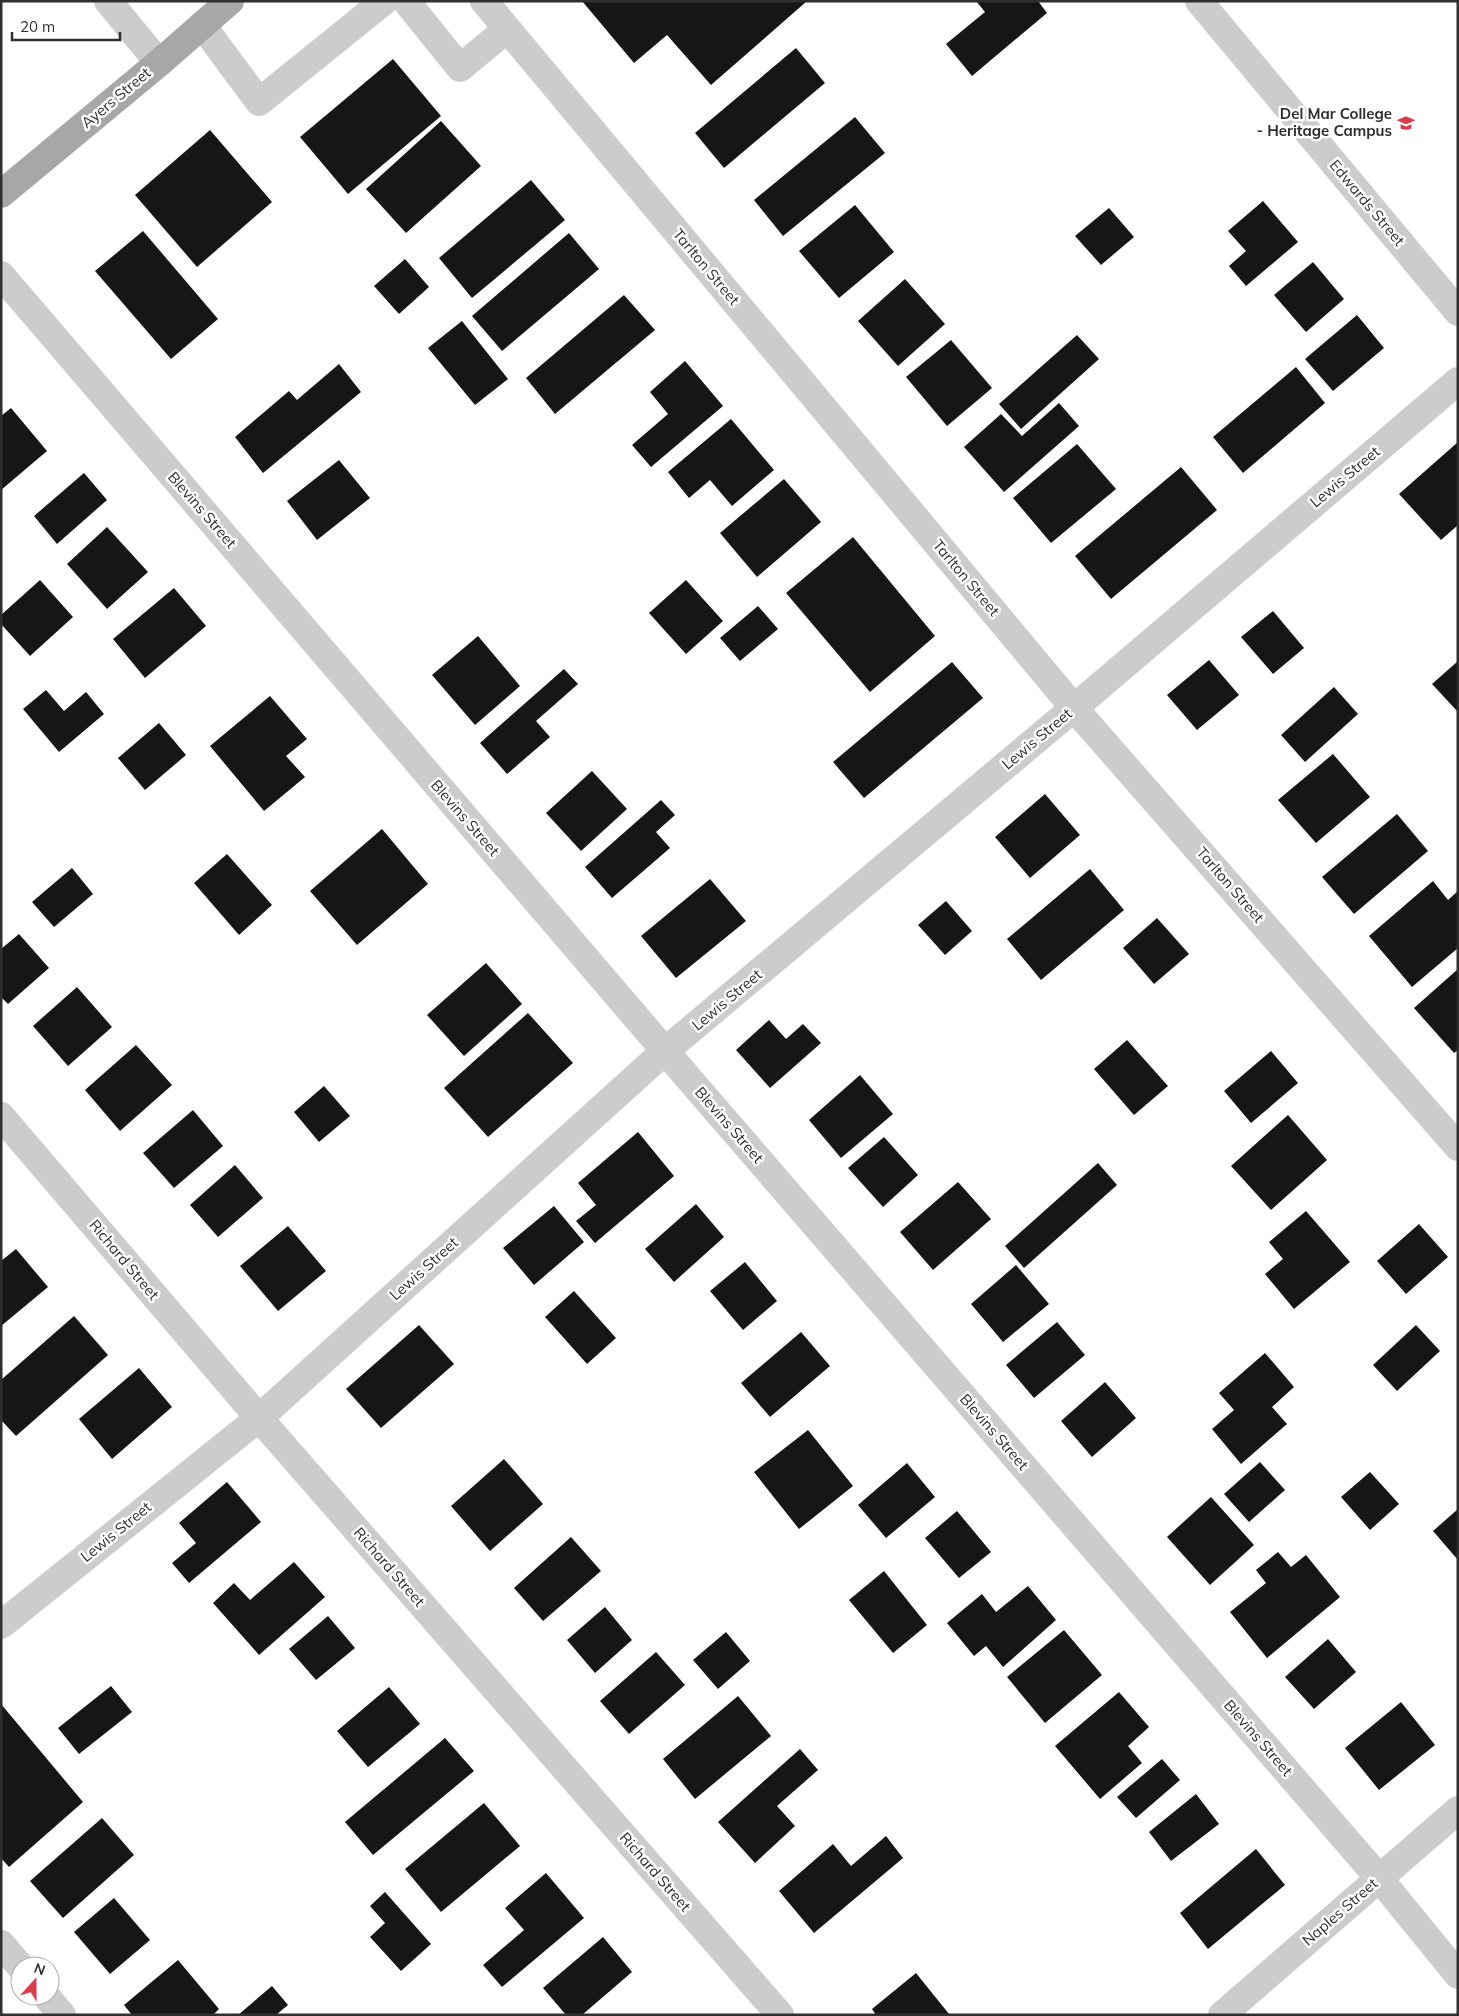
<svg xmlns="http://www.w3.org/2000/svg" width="1459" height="2016" viewBox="0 0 1459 2016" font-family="Mulish,sans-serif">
<rect width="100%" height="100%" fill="#fff"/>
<g fill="#161616">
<polygon points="582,1 807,1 711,85 667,35 634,63"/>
<polygon points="976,1 1038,1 1047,13 972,76 946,44 985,12"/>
<polygon points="796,48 825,83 724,168 695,133"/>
<polygon points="393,59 441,116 348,194 300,137"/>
<polygon points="855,117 885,153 783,236 754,200"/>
<polygon points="441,121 481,166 406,233 366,189"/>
<polygon points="210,130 272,202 197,267 135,195"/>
<polygon points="531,180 565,220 472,298 439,258"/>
<polygon points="1263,201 1298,242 1246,286 1229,266 1246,251 1228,231"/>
<polygon points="855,205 894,252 839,298 799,251"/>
<polygon points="1109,208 1134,237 1101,265 1075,236"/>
<polygon points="143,231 218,319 171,359 95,271"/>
<polygon points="569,233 599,269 502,351 472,316"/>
<polygon points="405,259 429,287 399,314 374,286"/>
<polygon points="1313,262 1344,299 1306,332 1274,295"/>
<polygon points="905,279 945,324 898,366 858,321"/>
<polygon points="624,295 655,330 555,414 526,378"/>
<polygon points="1357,315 1384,348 1333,391 1305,359"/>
<polygon points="462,321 508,379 475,405 428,348"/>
<polygon points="1077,335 1099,359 1021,429 999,404"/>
<polygon points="951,340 992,388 947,426 906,377"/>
<polygon points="685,361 723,406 651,467 632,445 668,414 650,392"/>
<polygon points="339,364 361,392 263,473 235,437 289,391 297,400"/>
<polygon points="1296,367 1325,403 1243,473 1213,437"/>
<polygon points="1059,403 1079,426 1004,492 964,447 1001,414 1022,436"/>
<polygon points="11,408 47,451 1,490 1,416"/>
<polygon points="731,419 774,470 732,506 710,480 689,498 668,472"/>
<polygon points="1458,442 1458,525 1441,540 1399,494"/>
<polygon points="1077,444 1116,489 1051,543 1013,498"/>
<polygon points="339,460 370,498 317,540 287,501"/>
<polygon points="1181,467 1217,510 1111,599 1075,556"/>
<polygon points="84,473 107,500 57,544 34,516"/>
<polygon points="784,479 821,522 757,577 720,533"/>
<polygon points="107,527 148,572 107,609 67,564"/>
<polygon points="853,537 935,636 870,692 786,593"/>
<polygon points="40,580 73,617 30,656 1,624 1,615"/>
<polygon points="686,580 723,621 686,654 649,613"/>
<polygon points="174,588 206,626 145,678 113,639"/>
<polygon points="758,606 778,629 740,661 720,638"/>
<polygon points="1273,611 1304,648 1273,674 1241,637"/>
<polygon points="478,636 520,686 475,725 432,675"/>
<polygon points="1209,660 1239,695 1197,730 1167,695"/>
<polygon points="1458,661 1458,712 1432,684"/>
<polygon points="952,662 983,698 864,798 833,762"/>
<polygon points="564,669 578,684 536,721 550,737 507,774 480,743"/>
<polygon points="1334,687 1358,714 1305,762 1281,735"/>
<polygon points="46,690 64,711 86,692 104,714 59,752 23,709"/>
<polygon points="270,696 307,739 286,756 305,777 264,811 210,746"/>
<polygon points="159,723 186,755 145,790 118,758"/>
<polygon points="1333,754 1370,797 1316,843 1278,800"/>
<polygon points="592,771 627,809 581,851 546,813"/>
<polygon points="1045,794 1080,835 1030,878 995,837"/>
<polygon points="661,800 675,815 656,832 670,848 612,898 585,867"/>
<polygon points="1397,814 1428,851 1354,914 1322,877"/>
<polygon points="382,829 428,884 357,945 310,891"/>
<polygon points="227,854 272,905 239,935 194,883"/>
<polygon points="72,868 93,894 54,927 32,902"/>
<polygon points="1090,869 1124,910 1041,980 1007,939"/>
<polygon points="710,879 746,921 676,978 641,936"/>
<polygon points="1433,881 1448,900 1458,891 1458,948 1412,987 1369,936"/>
<polygon points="946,901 972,931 945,955 918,925"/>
<polygon points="1157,918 1189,954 1154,984 1123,948"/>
<polygon points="19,934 49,968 8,1004 1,997 1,949"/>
<polygon points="486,963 522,1004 464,1056 427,1015"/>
<polygon points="1458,969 1458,1050 1454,1053 1414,1008"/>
<polygon points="77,987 112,1027 68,1066 33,1026"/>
<polygon points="528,1013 573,1063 488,1137 444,1088"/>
<polygon points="769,1020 786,1039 803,1024 821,1043 770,1088 736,1050"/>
<polygon points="1127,1040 1168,1086 1134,1115 1094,1069"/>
<polygon points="136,1045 172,1085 120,1131 85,1090"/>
<polygon points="1271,1051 1298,1083 1251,1123 1224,1091"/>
<polygon points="860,1075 893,1114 841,1158 809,1120"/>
<polygon points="324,1086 350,1116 319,1142 294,1112"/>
<polygon points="193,1110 223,1146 174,1188 143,1153"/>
<polygon points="1288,1115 1327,1160 1271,1210 1231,1166"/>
<polygon points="638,1132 674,1176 595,1243 576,1221 596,1205 578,1183"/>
<polygon points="884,1137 918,1175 883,1207 848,1168"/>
<polygon points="1098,1163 1117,1185 1024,1268 1005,1246"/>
<polygon points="235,1165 263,1198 218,1237 190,1205"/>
<polygon points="958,1182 991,1219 933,1270 900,1232"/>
<polygon points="696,1204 724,1237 674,1282 645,1249"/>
<polygon points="554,1206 584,1242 534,1285 503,1248"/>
<polygon points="1306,1211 1350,1262 1294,1309 1265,1274 1283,1259 1269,1242"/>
<polygon points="1419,1224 1448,1257 1406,1294 1377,1261"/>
<polygon points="288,1226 326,1271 278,1311 240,1266"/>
<polygon points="16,1249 48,1287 1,1326 1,1261"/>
<polygon points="745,1262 777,1301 743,1330 710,1291"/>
<polygon points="1016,1265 1049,1304 1003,1342 971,1304"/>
<polygon points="574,1291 616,1338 587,1364 545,1317"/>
<polygon points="74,1316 108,1355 16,1436 1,1420 1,1380"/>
<polygon points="1057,1322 1085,1355 1034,1398 1006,1365"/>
<polygon points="419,1325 454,1364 381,1428 346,1389"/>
<polygon points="1416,1325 1440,1351 1397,1391 1373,1365"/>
<polygon points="801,1332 830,1366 770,1417 741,1383"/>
<polygon points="1265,1353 1294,1387 1272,1407 1287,1424 1241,1464 1212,1429 1234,1410 1219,1393"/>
<polygon points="139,1368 172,1407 112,1459 79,1419"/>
<polygon points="1105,1382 1136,1418 1092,1457 1061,1421"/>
<polygon points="808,1430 853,1486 799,1529 754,1472"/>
<polygon points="504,1459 543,1504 490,1551 451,1506"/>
<polygon points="1260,1462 1285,1490 1249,1522 1224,1494"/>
<polygon points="907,1463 935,1497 886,1538 858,1505"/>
<polygon points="1370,1472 1399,1504 1370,1530 1341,1497"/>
<polygon points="227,1482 261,1522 189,1583 172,1563 196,1543 179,1523"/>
<polygon points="1211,1497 1254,1545 1210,1585 1167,1537"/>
<polygon points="1458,1509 1458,1560 1433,1531"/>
<polygon points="957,1511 991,1552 959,1578 925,1538"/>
<polygon points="571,1537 601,1571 543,1621 514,1588"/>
<polygon points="1278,1552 1291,1567 1306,1555 1340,1597 1267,1658 1230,1612 1266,1583 1256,1570"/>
<polygon points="294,1562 325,1597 259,1655 213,1603 234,1583 250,1600"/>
<polygon points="884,1571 927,1625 893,1653 849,1600"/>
<polygon points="1028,1586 1056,1620 1003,1667 986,1646 974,1656 947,1623 982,1594 996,1612"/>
<polygon points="605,1607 632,1640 595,1673 567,1640"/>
<polygon points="328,1616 355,1648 316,1680 289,1649"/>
<polygon points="1064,1630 1102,1675 1045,1723 1007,1677"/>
<polygon points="726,1632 750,1661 718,1689 693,1660"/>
<polygon points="1328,1639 1356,1672 1314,1709 1285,1677"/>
<polygon points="656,1652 685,1685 629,1734 600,1701"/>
<polygon points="111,1686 132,1712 79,1754 58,1728"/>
<polygon points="389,1687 420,1724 368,1767 337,1731"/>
<polygon points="1119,1692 1149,1727 1128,1746 1142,1763 1100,1799 1055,1746"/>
<polygon points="738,1696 771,1736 695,1799 663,1759"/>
<polygon points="1401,1702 1435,1745 1379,1790 1345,1748"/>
<polygon points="1,1704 83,1802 9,1867 1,1858"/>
<polygon points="445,1738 474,1771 373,1855 345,1822"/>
<polygon points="800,1749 818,1770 777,1806 795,1826 755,1863 718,1822"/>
<polygon points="1162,1759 1180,1780 1136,1818 1117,1797"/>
<polygon points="1196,1794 1219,1824 1171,1861 1149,1832"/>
<polygon points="484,1803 520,1846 441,1912 405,1869"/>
<polygon points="102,1818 134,1855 63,1918 30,1881"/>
<polygon points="886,1836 903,1858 814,1933 779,1891 833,1844 851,1866"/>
<polygon points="1256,1849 1285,1885 1208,1949 1180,1913"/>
<polygon points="546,1873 584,1918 502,1987 483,1965 524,1930 505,1908"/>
<polygon points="385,1892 431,1944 401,1971 370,1937 385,1923 370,1906"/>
<polygon points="114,1898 150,1940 110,1974 74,1932"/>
<polygon points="603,1937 632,1972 582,2015 566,2015 543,1988"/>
<polygon points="178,1960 219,2009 213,2015 132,2015 124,2005"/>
<polygon points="916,1973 949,2014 876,2015 872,2009"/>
<polygon points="272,1986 288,2005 276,2015 238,2015"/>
</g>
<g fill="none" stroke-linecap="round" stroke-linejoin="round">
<g stroke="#ccc" stroke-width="28">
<polyline points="108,1 159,63"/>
<polyline points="406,1 460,68 507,29"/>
<polyline points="484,1 1074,708 1458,1147"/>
<polyline points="1199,1 1458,312"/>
<polyline points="202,25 259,102 384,1"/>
<polyline points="1,275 665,1051 1379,1878 1458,1975"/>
<polyline points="1,1116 259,1418 780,2015"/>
<polyline points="1,1625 259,1418 665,1051 1074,708 1458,381"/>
<polyline points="1,1944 20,1966"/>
<polyline points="46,1996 62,2015"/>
<polyline points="1222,2015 1458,1810"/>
</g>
<polyline stroke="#a7a7a7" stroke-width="28" points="1,194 159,63 230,1"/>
</g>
<defs>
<g id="university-bare" transform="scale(1.35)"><path d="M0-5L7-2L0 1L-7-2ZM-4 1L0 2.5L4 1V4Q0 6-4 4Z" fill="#d93d4c" stroke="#fff" stroke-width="2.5" paint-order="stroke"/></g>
</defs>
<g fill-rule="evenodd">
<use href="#university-bare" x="1406" y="123"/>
</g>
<g text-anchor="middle" stroke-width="5" stroke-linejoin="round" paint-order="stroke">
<g font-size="15" fill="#2f2f2f" stroke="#fff">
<text transform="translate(116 98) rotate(-40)" y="5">Ayers Street</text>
<text transform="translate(1367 203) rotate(50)" y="5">Edwards Street</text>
<text transform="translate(706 267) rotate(50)" y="5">Tarlton Street</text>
<text transform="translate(1345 477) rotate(-40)" y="5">Lewis Street</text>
<text transform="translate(202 510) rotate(49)" y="5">Blevins Street</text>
<text transform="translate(966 578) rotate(50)" y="5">Tarlton Street</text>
<text transform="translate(1037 739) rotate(-40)" y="5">Lewis Street</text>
<text transform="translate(465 818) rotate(49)" y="5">Blevins Street</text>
<text transform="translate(1230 885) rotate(49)" y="5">Tarlton Street</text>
<text transform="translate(727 1000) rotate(-40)" y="5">Lewis Street</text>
<text transform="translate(729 1125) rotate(49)" y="5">Blevins Street</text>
<text transform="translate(124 1260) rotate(50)" y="5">Richard Street</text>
<text transform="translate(424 1269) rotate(-42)" y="5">Lewis Street</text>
<text transform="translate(994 1432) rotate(49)" y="5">Blevins Street</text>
<text transform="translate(116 1532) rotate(-39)" y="5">Lewis Street</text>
<text transform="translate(389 1567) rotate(49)" y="5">Richard Street</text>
<text transform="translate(1258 1738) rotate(49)" y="5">Blevins Street</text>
<text transform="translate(655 1872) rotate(49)" y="5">Richard Street</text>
<text transform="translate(1340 1912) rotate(-41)" y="5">Naples Street</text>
</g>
<g font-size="15" font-weight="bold" fill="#2f2f2f" stroke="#fff" text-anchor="end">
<text x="1392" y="119">Del Mar College<tspan x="1392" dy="17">- Heritage Campus</tspan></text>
</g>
</g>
<rect width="1459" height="2016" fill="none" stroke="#2f2f2f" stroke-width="5"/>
<g transform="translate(35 1981) rotate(21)"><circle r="24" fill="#ffffff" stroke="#acacac"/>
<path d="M0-4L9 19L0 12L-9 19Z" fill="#d93d4c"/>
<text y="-8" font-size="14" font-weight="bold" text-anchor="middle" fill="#2f2f2f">N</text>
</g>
<path d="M12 32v8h108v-8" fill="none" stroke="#2f2f2f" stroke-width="2.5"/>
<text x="20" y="32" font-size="15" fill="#2f2f2f" stroke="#ffffff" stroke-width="4" paint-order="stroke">20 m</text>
</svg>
